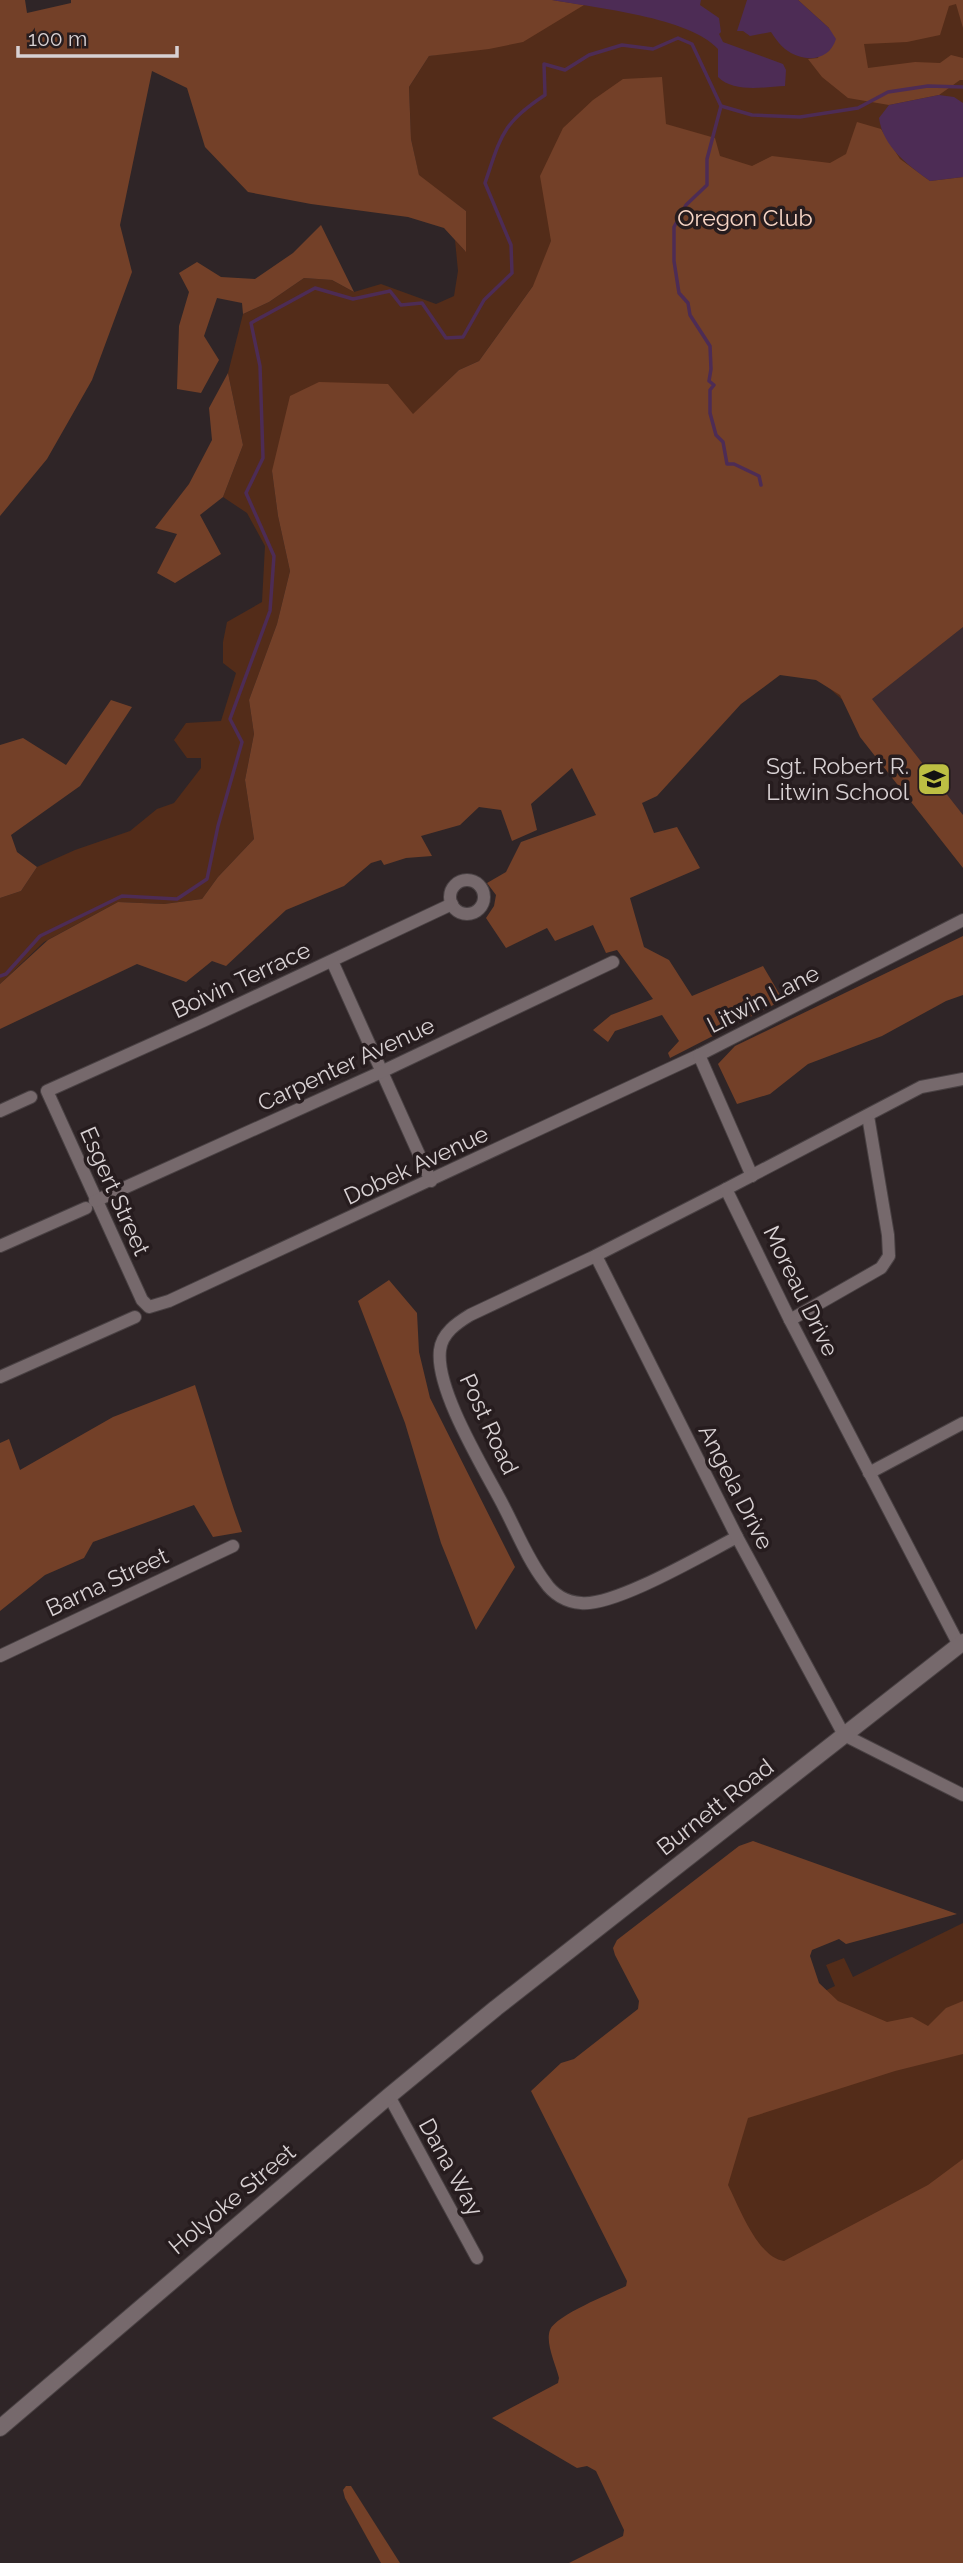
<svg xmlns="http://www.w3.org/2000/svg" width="963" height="2563" viewBox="0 0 963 2563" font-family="Raleway,sans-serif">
<rect width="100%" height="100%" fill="#2f2527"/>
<polygon fill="#3c2b2f" points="963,615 963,854 847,704"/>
<g fill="#532c19">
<polygon points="419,0 963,0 963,615 847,704 787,650 533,286 479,361 459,370 413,415 272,471 278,516 290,571 277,624 249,700 254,734 245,780 254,839 218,877 202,899 164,904 118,902 44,942 0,984 0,898 21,891 37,867 75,850 130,831 157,809 174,803 201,768 201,758 187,758 174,740 186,723 221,721 236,673 223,663 223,642 227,622 262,602 265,546 247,513 223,497 243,445 228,373 243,314 269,302 304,278 332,280 354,292 381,284 436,304 454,296 458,271 455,240 465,251 466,211 419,176 411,139 409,87 429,56 441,54"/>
<polygon points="963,1923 963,2563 682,2129 796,2005 835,1986 826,1965 844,1958 853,1977"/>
</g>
<g fill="#734028">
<polygon points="0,0 25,0 27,13 71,3 71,0 552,0 584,5 523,42 489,49 429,56 409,87 411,139 419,175 466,211 466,252 444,228 408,217 311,204 248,192 205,147 187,88 152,71 120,225 132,272 92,380 47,459 0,516"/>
<polygon points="798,0 963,0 963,28 956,4 949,6 940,35 907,42 864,44 868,68 915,62 940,63 951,55 963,58 963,80 960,80 939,95 889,105 848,98 822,77 808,59 818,58 829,28"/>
<polygon points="662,77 666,124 715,138 720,156 752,166 772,156 830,163 846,154 857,122 881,129 900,159 930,181 963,177 963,627 872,699 963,815 963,868 860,737 840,695 816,680 780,675 741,704 657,796 642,803 654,833 677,827 700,868 630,898 644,947 669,960 692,996 763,966 783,1000 670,1058 668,1053 679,1041 662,1015 615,1031 608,1042 593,1030 611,1015 653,999 617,950 606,953 593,925 555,941 547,928 506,948 486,918 494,906 496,895 487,883 506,872 521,842 596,815 572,768 531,804 537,830 512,841 501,810 479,807 460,825 421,836 432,856 406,858 384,865 381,860 371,863 344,886 286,910 226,966 212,961 186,982 137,964 0,1029 0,984 48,940 118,902 164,904 202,899 218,877 254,839 245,780 254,734 249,700 277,624 290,571 278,516 272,471 290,396 319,382 388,384 413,414 459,370 479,361 533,286 551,241 540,176 563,128 593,100 623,79"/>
<polygon points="321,225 354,292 332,280 304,278 269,302 243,314 242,303 217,298 204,336 219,360 201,393 177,389 179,326 189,292 179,273 197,262 221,277 255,279 293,253"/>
<polygon points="228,373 243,445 223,497 200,515 221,554 175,583 157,573 177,534 155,528 189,484 212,440 209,408"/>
<polygon points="111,700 132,707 80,786 11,835 17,852 37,867 21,891 0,898 0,745 23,738 66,765"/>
<polygon points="963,936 963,995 946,1001 882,1036 808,1064 770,1094 737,1104 718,1064 735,1046"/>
<polygon points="389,1280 417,1313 419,1352 430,1398 515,1567 476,1630 441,1543 405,1423 358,1301"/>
<path d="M195,1385C211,1434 224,1483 242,1532L213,1537L194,1505L93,1542L84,1558L45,1575L0,1611V1443L9,1439L20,1470L113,1417Z"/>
<path d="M753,1841L957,1914L846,1944L839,1939L812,1950L810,1956L819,1983L838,2001L887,2022L912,2017L928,2026L946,2008L963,2001V2054L895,2071L748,2118L728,2185C739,2207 758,2258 784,2261L928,2185L963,2159V2563H569L623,2536L624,2530L596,2471L587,2466L577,2468L492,2418L558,2383L559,2378C556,2365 545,2343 550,2330C556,2315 610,2294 626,2286L627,2281L531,2091L561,2063L574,2059L638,2009L639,2001L615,1955L613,1948L617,1940L739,1846Z"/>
<polygon points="346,2486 351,2486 400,2563 381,2563 345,2498 343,2490"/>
</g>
<g fill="#4d2c55">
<path d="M552,0H701L700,5L719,18L721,32L719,34L723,42L783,64L786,70L785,86C764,87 734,93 718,77V49C689,17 595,8 552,0Z"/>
<path d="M747,0H798L829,28L836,39C829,62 803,63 785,49C780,45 775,38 771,32L750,36L743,31H737Z"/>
<path d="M939,95L954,97L963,103V177L930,181C908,165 883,147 879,118L889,105Z"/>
</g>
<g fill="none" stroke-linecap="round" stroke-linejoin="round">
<g stroke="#4d2c55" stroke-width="3.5">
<polyline points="721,106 707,159 707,185 686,205 674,227 674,261 679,293 688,303 690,315 710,346 711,369 709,381 714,385 710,390 710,413 716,435 723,442 727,464 734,464 759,476 761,485"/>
<path d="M0,976L6,974L40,936L122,896L177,899L207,879L218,826L242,742L230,719L270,611L274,556L246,493L263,458L260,366L251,323L315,288L353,299L390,291L401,305L422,303L446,338L463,337L484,300L512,273L511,245L485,183C501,136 502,123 545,95L544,64L565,70L589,55L622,45L653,49L678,38L692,44L721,106L752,115L800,117L858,108L888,92L928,86L963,87"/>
</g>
<g stroke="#494143" stroke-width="14">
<g id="minor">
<circle cx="467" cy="897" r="17"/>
<polyline points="452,904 203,1021 47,1091 142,1300 149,1307 169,1301 699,1055"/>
<polyline points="332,961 431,1181"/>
<polyline points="0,1111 31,1097"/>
<polyline points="752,1176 699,1055 963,920"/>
<path d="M726,1189L591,1258L470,1315C457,1323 442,1333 440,1350C435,1390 485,1470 504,1507C517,1532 528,1560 545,1582C553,1594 566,1602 581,1603C614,1607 704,1554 737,1537"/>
<polyline points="95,1201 379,1073 613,962"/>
<polyline points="0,1246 86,1208"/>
<polyline points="596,1256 737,1537 844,1735 963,1795"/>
<polyline points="790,1320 881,1268 889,1256 888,1235 868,1116"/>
<polyline points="0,1377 135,1317"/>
<polyline points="869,1473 963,1423"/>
<polyline points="959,1645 790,1320 726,1189 921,1087 963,1079"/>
<polyline points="0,1656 233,1546"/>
<polyline points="389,2096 477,2258"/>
</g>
</g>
<g stroke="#494143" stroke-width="18">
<polyline id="secondary" points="0,2428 389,2096 496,2008 963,1642"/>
</g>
<use href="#minor" stroke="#76696c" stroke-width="12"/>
<use href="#secondary" stroke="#76696c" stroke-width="16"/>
</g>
<defs>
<g id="school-square" transform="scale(1.75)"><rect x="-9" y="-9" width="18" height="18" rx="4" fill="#bdbf43" stroke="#261c1e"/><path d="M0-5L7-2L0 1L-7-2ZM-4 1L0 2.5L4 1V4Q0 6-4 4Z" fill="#111"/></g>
</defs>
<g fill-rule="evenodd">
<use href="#school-square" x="934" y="779"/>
</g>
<g text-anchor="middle" stroke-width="7" stroke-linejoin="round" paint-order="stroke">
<g font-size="23" fill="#f8d6c6" stroke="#261c1e">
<text x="745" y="226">Oregon Club</text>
</g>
<g font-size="23" fill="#d8d1d3" stroke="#261c1e" text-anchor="end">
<text x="909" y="774">Sgt. Robert R.<tspan x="909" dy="26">Litwin School</tspan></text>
</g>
<g font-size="23" fill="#d8d1d3" stroke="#261c1e">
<text transform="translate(241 980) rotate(-25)" y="8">Boivin Terrace</text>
<text transform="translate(763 999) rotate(-27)" y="8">Litwin Lane</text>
<text transform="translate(346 1064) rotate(-25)" y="8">Carpenter Avenue</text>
<text transform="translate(416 1165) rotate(-25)" y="8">Dobek Avenue</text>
<text transform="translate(115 1191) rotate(66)" y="8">Esgert Street</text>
<text transform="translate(801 1291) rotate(64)" y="8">Moreau Drive</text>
<text transform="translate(489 1424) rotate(65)" y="8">Post Road</text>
<text transform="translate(736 1487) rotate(63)" y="8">Angela Drive</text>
<text transform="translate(107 1582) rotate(-25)" y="8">Barna Street</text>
<text transform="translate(715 1807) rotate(-38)" y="8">Burnett Road</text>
<text transform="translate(451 2167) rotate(61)" y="8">Dana Way</text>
<text transform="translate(232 2199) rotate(-40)" y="8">Holyoke Street</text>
</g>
</g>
<path d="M18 46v10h159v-10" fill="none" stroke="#d8d1d3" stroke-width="3.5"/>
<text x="28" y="46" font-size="21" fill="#d8d1d3" stroke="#261c1e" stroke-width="5" paint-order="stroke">100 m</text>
</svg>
